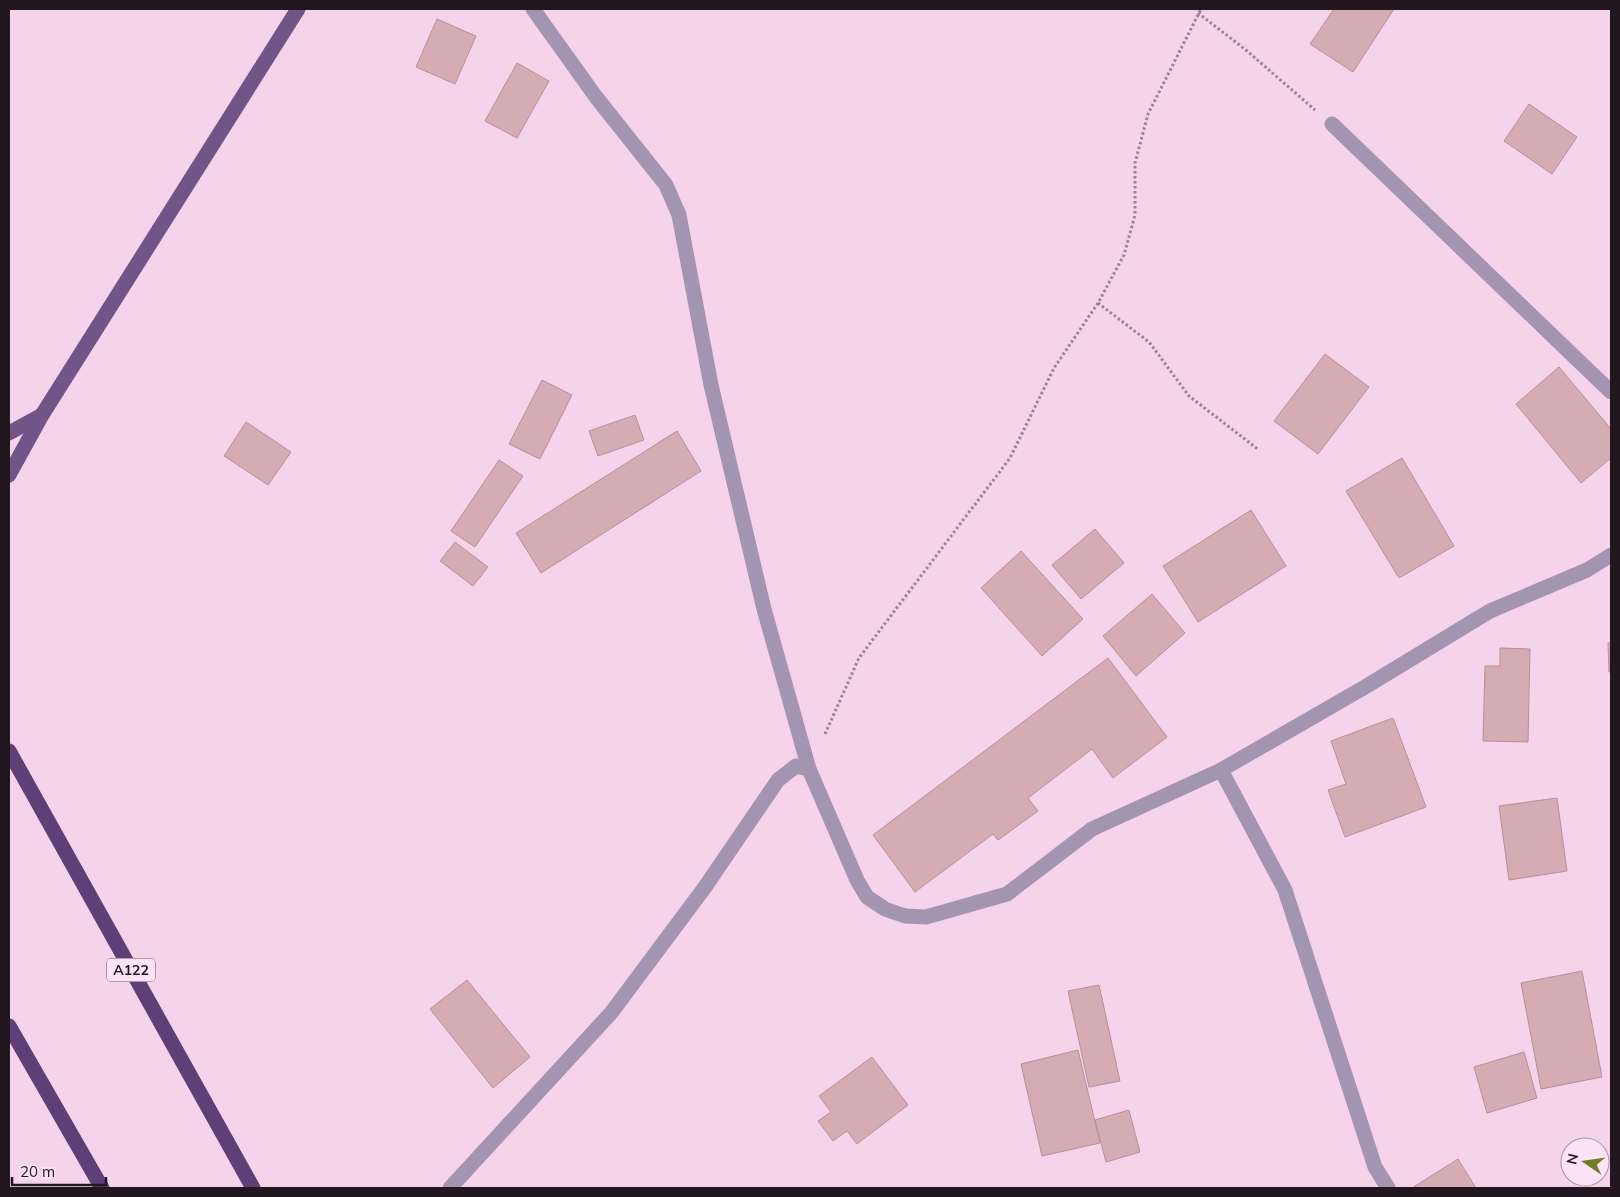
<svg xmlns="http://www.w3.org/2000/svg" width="1620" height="1197" viewBox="0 0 1620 1197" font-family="Mulish,sans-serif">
<rect width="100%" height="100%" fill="#f5d3ea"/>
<g fill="#d5acb4" stroke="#b68f97">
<polygon points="1334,9 1394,9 1353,72 1310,44"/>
<polygon points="437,19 476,36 455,84 416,67"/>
<polygon points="517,63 549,81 517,138 485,121"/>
<polygon points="1529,104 1577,137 1552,174 1504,141"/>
<polygon points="1325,354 1369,387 1318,454 1274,421"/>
<polygon points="1559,367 1611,429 1611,458 1581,483 1516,404"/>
<polygon points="542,380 572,395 540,459 509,444"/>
<polygon points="635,415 644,440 598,456 589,431"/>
<polygon points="246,422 291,452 268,485 224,456"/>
<polygon points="677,431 701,471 541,573 516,533"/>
<polygon points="1402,458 1454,546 1399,578 1346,491"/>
<polygon points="499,460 523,476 475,547 451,531"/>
<polygon points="1251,510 1286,566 1198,622 1163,566"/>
<polygon points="1095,529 1124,563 1081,599 1052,565"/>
<polygon points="455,542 488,567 473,586 440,561"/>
<polygon points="1021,551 1083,619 1042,656 981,588"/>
<polygon points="1152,594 1185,633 1136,676 1103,636"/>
<polygon points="1608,643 1611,643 1611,672 1609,672"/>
<polygon points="1500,648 1530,649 1528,742 1483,741 1485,666 1500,666"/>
<polygon points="1108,658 1167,737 1113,778 1092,749 1028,798 1038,811 998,840 993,834 915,892 873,835"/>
<polygon points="1393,718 1426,807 1345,837 1328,790 1346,784 1331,741"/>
<polygon points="1557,798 1567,871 1509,880 1499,806"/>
<polygon points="1582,971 1602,1077 1541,1089 1521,983"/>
<polygon points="467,980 530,1057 493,1088 430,1009"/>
<polygon points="1099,985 1120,1081 1089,1087 1068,991"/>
<polygon points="1078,1050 1100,1143 1042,1156 1021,1064"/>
<polygon points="1524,1052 1537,1098 1487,1113 1474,1067"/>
<polygon points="872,1057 908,1105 857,1144 847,1131 833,1141 818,1121 831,1112 819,1096"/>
<polygon points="1129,1110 1140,1152 1106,1162 1095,1120"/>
<polygon points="1458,1159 1476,1188 1412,1188"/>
</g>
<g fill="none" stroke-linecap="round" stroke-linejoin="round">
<g stroke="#9a8292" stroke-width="3" stroke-dasharray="2.5 2.5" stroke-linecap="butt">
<polyline points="1198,13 1246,50 1315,110"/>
<polyline points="1098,303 1149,342 1189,396 1259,450"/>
<polyline points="825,734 859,658 1010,458 1054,368 1098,303 1124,255 1135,215 1135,163 1148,114 1201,9"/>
</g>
<g stroke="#a394b1" stroke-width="15">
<polyline points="533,9 596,97 666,185 679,215 711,385 764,609 809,769 857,880 867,897 885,909 905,916 926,917 1007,894 1092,829 1221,770 1365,687 1490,611 1587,570 1611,555"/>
<polyline points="1332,124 1611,392"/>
<polyline points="1221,770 1285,890 1375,1167 1388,1188"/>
<polyline points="450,1188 611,1013 705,887 778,780 796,766 809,769"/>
</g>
<g stroke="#725588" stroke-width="15">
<polyline points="9,433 42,415"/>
<polyline points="9,475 42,415 298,9"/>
</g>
<g stroke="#603e78" stroke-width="15">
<polyline points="9,751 253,1188"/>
<polyline points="9,1026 102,1188"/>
</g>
</g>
<g text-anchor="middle" stroke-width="5" stroke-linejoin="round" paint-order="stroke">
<rect fill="#fee2f5" stroke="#65545f" stroke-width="1" x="107" y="958.5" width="48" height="23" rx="4"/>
<g font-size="14" font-weight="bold" fill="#23171f">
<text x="131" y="975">A122</text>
</g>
</g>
<rect width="1620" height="1197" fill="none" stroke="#23171f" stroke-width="20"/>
<g transform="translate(1585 1162) rotate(283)"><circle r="24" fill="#fee2f5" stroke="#a6919f"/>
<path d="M0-4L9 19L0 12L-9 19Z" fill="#727d29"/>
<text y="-8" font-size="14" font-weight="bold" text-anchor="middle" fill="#23171f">N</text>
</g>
<path d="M12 1177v8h94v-8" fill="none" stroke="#23171f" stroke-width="2.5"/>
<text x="20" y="1177" font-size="15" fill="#23171f" stroke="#fee2f5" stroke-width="4" paint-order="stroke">20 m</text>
</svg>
